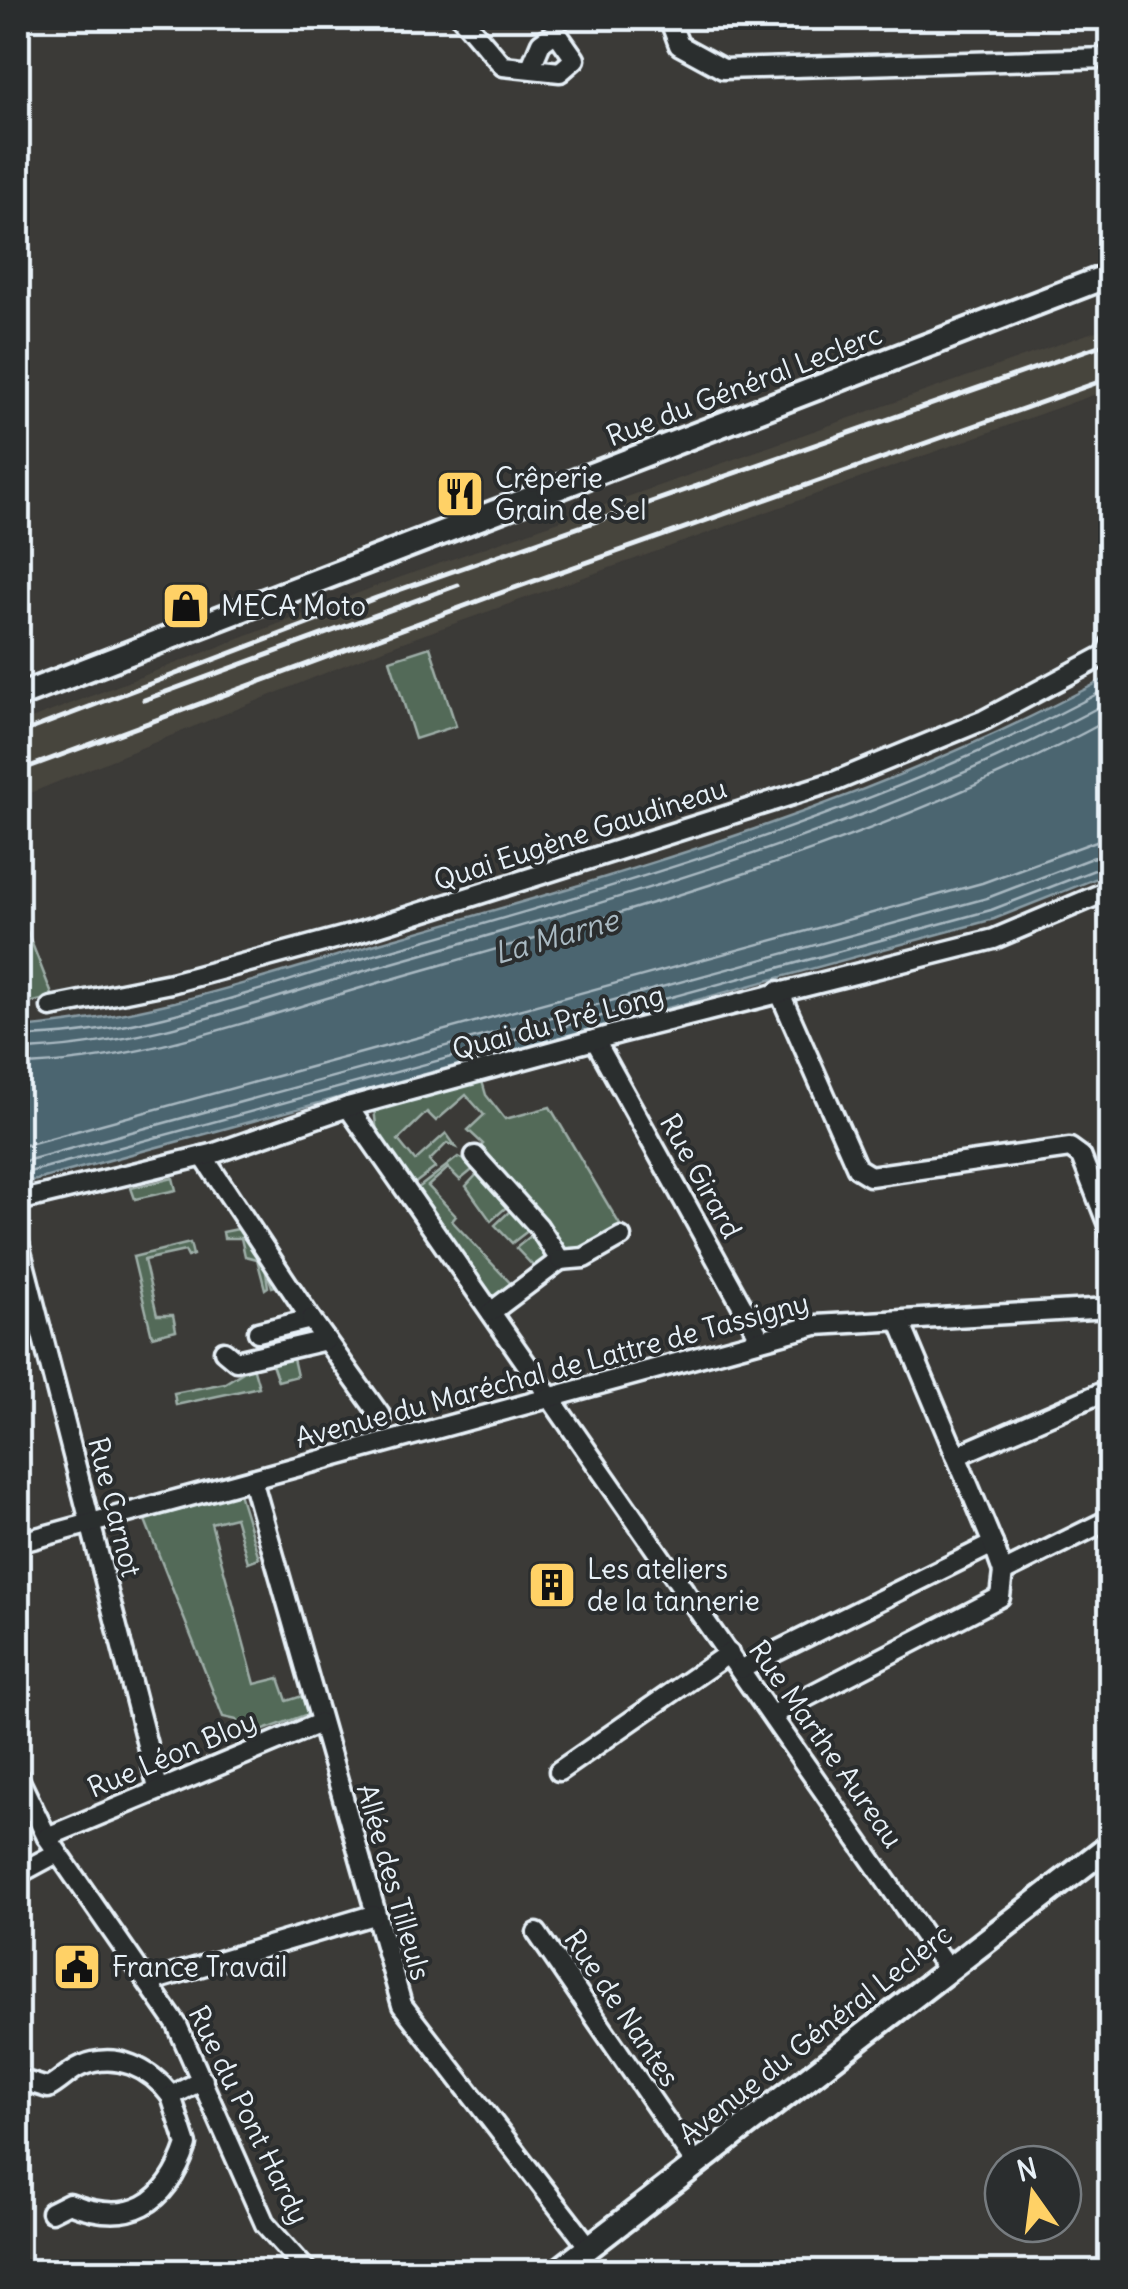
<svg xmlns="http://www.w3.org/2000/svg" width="1128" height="2289" viewBox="0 0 1128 2289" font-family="Delius,sans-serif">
<rect width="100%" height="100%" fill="#3b3a37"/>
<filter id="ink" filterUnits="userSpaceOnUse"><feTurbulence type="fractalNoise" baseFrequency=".01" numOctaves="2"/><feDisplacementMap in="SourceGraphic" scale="20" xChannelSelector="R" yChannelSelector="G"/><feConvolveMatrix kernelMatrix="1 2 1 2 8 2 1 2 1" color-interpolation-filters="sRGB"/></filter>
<g filter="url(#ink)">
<polygon fill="#47443d" points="1110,326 1110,389 389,647 18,798 18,724 387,582"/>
<g fill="#536b59" stroke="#9eaea8" stroke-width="2.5">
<polygon points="430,647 456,726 415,739 390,660"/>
<polygon points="18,908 53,997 18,1006"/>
<polygon points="482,1081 486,1095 505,1119 550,1107 623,1230 574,1256 565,1250 475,1152 483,1144 468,1130 484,1115 466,1095 436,1121 427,1112 398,1140 415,1161 446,1133 456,1147 447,1143 429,1161 435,1168 414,1184 377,1133 374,1109"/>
<polygon points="458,1157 476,1167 460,1180 448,1168 428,1186 456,1216 452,1221 514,1287 493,1298 417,1189"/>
<polygon points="480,1171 511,1203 491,1221 466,1186"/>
<polygon points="173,1178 176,1190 135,1199 131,1188"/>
<polygon points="513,1208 533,1227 512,1243 495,1225"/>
<polygon points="243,1228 283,1284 272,1287 265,1265 268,1287 265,1289 257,1259 245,1256 241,1238 224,1238 223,1232"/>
<polygon points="537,1231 548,1253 546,1261 523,1278 534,1267 516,1248"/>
<polygon points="190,1243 193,1255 188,1257 185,1251 144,1260 157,1315 173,1315 176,1330 152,1336 133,1257"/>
<polygon points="292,1354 297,1376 278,1381 271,1361"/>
<polygon points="253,1366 259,1387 176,1405 174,1393 225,1383"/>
<polygon points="239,1493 259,1558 248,1562 235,1517 211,1523 255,1684 279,1678 287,1701 302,1696 308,1714 242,1738 237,1720 223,1717 145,1520"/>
</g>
<path fill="#4b6570" stroke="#8a9da6" stroke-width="2.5" d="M1110,676V873L994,919L18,1185V1028C146,1019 270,975 393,939C642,868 882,800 1110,676Z"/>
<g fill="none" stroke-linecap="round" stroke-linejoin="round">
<g stroke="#a9b9c2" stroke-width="2.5">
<path d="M18,1037C135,1037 252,990 364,958C620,885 875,815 1110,687"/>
<path d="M18,1050C138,1048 257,1002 371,969C624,897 878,828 1110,701"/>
<path d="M18,1065C140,1063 261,1016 378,983C629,911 881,844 1110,719"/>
<polyline points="18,1147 982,883 1110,836"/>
<polyline points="18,1163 987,898 1110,851"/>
<polyline points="18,1175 991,910 1110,864"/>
</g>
<g stroke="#e8f1f8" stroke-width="25">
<g id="street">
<polyline points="462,18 503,66 560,72 575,59 556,32 541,43 530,69"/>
<polyline points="669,18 679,45 723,69 1107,58"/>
<polyline points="779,991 857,1168 870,1176 1070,1148 1081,1156 1110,1230"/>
<polyline points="51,1007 171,983 353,934 836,781 984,720 1105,655 1110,645"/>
<polyline points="595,1040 760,1338"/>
<polyline points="348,1107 948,1970"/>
<polyline points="203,1156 311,1319 258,1332"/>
<polyline points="475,1156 538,1226 560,1260 491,1312"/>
<polyline points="18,1201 212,1154 348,1107 620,1033 994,939 1110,890"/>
<polyline points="18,1240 158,1788"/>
<polyline points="560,1260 584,1258 621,1237"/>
<polyline points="326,1340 382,1418"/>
<polyline points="224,1351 236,1361 326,1340 311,1319"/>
<polyline points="956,1456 1110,1389"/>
<polyline points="252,1479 402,2005 589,2247"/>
<polyline points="18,1543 816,1325 1110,1308"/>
<polyline points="1003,1572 1110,1519"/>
<polyline points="741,1669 993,1544"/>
<polyline points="772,1715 1000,1597 1003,1572 993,1544 900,1322"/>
<polyline points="559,1771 729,1653"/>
<polyline points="18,1777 47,1837 177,2025 265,2224 308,2272"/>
<polyline points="47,1837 320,1723"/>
<polyline points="18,1874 57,1853"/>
<polyline points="537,1933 695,2163"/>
<polyline points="148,1982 373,1915"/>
<path d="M18,2079L48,2088C60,2082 69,2071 81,2066C116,2051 150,2068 171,2096L203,2080"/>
<path d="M51,2212L69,2203C130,2227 167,2205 187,2145L171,2096"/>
</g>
</g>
<g stroke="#e8f1f8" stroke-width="30">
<g id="secondary">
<polyline points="18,696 1110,275"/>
<polyline points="557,2272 1110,1845"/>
</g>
</g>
<use href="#street" stroke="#2a2d2e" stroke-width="18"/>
<use href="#secondary" stroke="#2a2d2e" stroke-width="22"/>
<g stroke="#e8f1f8" stroke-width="5">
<polyline points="144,700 458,585"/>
<polyline points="18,734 376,598 1110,342"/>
<polyline points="18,771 489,597 1110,378"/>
</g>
</g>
</g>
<defs>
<g id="restaurant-square" transform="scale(2.5)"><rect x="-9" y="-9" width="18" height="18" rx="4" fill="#ffd166" stroke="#2a2d2e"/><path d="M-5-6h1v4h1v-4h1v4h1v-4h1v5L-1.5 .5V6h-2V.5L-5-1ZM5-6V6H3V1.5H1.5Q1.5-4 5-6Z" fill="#111"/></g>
<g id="shop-square" transform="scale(2.5)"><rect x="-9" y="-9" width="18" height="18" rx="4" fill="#ffd166" stroke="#2a2d2e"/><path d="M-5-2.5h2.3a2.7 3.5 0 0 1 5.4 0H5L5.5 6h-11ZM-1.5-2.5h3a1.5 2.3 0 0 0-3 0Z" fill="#111"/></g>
<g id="building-square" transform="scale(2.5)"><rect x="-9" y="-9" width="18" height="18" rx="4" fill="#ffd166" stroke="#2a2d2e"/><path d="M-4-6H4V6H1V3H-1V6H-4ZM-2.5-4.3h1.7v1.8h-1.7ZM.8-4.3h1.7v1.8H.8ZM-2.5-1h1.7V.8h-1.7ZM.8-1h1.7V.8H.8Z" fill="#111"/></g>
<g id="civic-square" transform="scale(2.5)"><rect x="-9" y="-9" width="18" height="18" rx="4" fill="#ffd166" stroke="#2a2d2e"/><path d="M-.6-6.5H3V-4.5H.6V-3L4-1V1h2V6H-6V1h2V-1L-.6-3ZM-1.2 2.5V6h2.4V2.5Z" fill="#111"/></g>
</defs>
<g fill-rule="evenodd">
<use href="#restaurant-square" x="460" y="494"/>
<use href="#shop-square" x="186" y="606"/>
<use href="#building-square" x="552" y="1585"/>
<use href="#civic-square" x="77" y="1967"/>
</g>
<g text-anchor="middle" stroke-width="8" stroke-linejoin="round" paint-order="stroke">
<g font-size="28" fill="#e8f1f8" stroke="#2a2d2e">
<text transform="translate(744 385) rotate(-21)" y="10">Rue du Général Leclerc</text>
<text transform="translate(580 834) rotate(-18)" y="10">Quai Eugène Gaudineau</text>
<text transform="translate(558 1022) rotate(-15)" y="10">Quai du Pré Long</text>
<text transform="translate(701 1176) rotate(61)" y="10">Rue Girard</text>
<text transform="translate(552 1370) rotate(-15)" y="10">Avenue du Maréchal de Lattre de Tassigny</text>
<text transform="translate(115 1507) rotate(76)" y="10">Rue Carnot</text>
<text transform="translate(826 1744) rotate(55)" y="10">Rue Marthe Aureau</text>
<text transform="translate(172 1754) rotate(-23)" y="10">Rue Léon Bloy</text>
<text transform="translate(394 1882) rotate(74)" y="10">Allée des Tilleuls</text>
<text transform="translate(622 2008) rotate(56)" y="10">Rue de Nantes</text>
<text transform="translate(815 2034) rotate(-38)" y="10">Avenue du Général Leclerc</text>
<text transform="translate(249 2115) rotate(64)" y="10">Rue du Pont Hardy</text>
</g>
<g font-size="28" fill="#e8f1f8" stroke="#2a2d2e" text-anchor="start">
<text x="495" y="488">Crêperie<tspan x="495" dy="32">Grain de Sel</tspan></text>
<text x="221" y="616">MECA Moto</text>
<text x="587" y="1579">Les ateliers<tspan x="587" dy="32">de la tannerie</tspan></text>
<text x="112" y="1977">France Travail</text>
</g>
<g font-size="30" font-style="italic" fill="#a9b9c2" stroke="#2a2d2e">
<text transform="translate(556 937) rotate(-16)" y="10">La Marne</text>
</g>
</g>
<rect width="1128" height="2289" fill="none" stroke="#2a2d2e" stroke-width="60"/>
<rect x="30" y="30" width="1068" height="2229" fill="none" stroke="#e8f1f8" stroke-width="4" filter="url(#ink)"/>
<g transform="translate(1033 2194) rotate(346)"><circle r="48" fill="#2a2d2e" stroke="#767b7f" stroke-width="2.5"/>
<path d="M0-8L18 38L0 25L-18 38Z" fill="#ffd166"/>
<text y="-15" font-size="28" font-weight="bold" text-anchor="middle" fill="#e8f1f8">N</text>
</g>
</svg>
